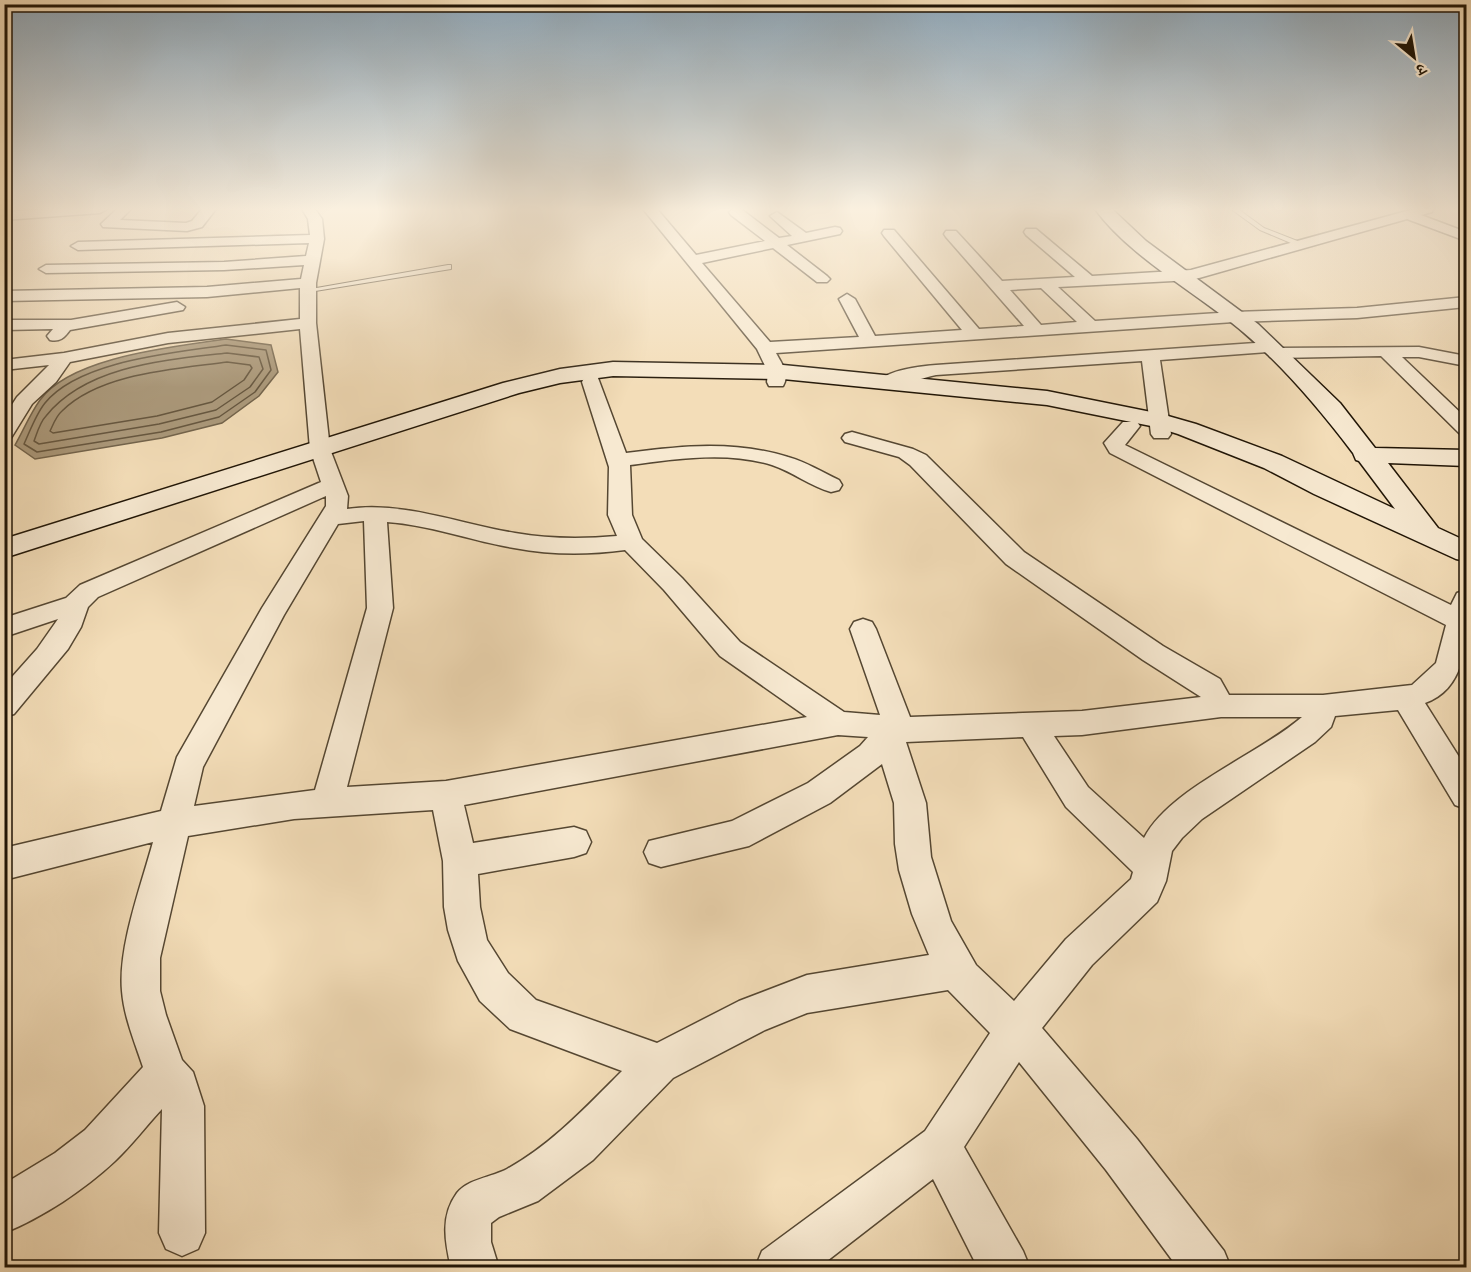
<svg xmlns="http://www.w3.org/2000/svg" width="1471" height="1272" viewBox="0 0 1471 1272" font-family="Cardo,'Noto Serif Devanagari',serif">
<rect width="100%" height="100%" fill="#f3ddb8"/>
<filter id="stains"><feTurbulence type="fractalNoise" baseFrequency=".00333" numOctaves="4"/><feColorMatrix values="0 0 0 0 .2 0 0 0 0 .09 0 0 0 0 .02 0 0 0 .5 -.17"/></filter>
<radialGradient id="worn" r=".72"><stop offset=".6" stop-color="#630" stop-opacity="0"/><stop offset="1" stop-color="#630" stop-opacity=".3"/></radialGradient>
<path fill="#ab997b" stroke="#73644c" stroke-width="1.5" d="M226,339L271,345L278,372L259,396L222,423L162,438L35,459L15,445C23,431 30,414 40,400C72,356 175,347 226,339Z"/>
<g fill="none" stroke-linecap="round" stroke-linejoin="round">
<g stroke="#665740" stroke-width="1.5">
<path d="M226,345L266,350L271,370L255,392L219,417L161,432L37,452L24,444C30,431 36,414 45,403C80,360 175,353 226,345Z"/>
<path d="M227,353L259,357L263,369L250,387L216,410L159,424L39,444L34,441C37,433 40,422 46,416C87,365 167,360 227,353Z"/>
<path d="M227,362L250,365L252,368L244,380L212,402L157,416L53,433L50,431C53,425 56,416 62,411C100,373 176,369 227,362Z"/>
</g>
<g stroke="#554732" stroke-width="2">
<g id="lane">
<polygon points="1231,209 1238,209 1264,228 1305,244 1298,246 1260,230"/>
<polygon points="448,265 451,265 451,269 309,292 305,290"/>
</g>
</g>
<g stroke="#554732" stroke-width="3">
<g id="street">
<polygon points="51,209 107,209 100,213 4,220 4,212"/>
<polygon points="117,209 131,209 120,220 186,223 192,221 202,209 216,209 202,227 187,231 103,227 101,224"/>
<path d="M302,209H315L322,219L324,239L316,283V323L330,449L348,496L347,509C405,501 459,524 515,533C549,539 583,539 617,536L608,515L609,467L582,382L584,378H598L626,453C680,446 734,440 788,457C806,462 822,472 839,480L842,485L839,490L831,492C810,486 793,472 772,465C727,451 676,459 630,465L632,515L642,539L682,578L740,642L844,712L880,715L850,629L854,622L863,619L872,622L876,629L910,717L1082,711L1201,697L1143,660L1006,564L910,465L899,457L845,442L842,438L845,434L852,432L913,449L926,455L1024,552L1163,646L1220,679L1229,695H1323L1412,685L1436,663L1446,625L1110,453L1104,443L1123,422H1137L1140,426L1125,445L1451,605L1457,593L1466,590C1466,631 1471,687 1425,703L1466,768V809L1455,805L1398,710L1335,716L1331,727L1315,742L1202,819L1182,838L1172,851L1166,881L1157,902L1092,965L1042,1028L1137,1139L1224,1251L1231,1268H1178L1106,1170L1019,1062L964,1147L1023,1251L1030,1268H978L933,1179L818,1268H755L762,1251L925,1131L990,1033L948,990L807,1013L765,1030L673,1078L593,1160L538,1201L499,1217L491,1223V1242L499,1268H451C445,1242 440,1216 457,1193C468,1179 492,1177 507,1169C551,1145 587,1106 622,1071L510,1029L480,1001L458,961L448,930L444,907L443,861L433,810L294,819L188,836L160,958V991L166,1015L182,1060L193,1072L204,1106L205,1233L198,1249L182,1256L166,1249L159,1233L162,1109C146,1126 132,1145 115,1161C84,1190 43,1217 4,1233V1184L55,1153L85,1130L143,1067C135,1043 124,1017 122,991C118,947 141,886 153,842L4,880V848L161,811L177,757L262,608L326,506V496L98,597L88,607L81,627L68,649L14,714L4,717V686L37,649L58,619L4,637V618L66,598L80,585L321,482L310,449L300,329L168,343L70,362L56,382L32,404L11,438L4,440V417L17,397L49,365L4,370V360L64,353L168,333L300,319V288L207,297L4,301V291L207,287L301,279L304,265L224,270L46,273L39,269L46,265L224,262L306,256L309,243L78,250L71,246L78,242L310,235L308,219ZM364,521L367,608L315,790L194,806L203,767L284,615L338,524ZM387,522C430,525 472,541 514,548C551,555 588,555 625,550L664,590L720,656L807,717L446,781L347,787L393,608ZM1221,717H1302C1258,755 1170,788 1144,838L1088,787L1054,736L1082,735ZM838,735L868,737L860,746L808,783L732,821L649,841L644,852L649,863L661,867L749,846L830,803L882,764L894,803L895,844L899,870L912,914L929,955L807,975L739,1001L657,1043L536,1000L508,973L487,940L480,907L478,874L574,857L586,853L591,842L586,831L574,827L473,843L464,805ZM1023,737L1066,807L1133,872L1131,879L1066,939L1014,1001L976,965L951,921L931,857L926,803L906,742Z"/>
<path d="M643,209H657L696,255L765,241L731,215L729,212L734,209H741L779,238L792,236L770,216L777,212L806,233L835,227L840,228L842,231L840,234L787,245L827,276L830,279L827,282H817L773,248L702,263L770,342L859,337L839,299L847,294L855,299L875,336L962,330L884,236L882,233L884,230H894L979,329L1024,326L946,237L944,234L946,231H956L1002,281L1075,277L1026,235L1024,232L1026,229H1036L1092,276L1191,270L1414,209H1433L1432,212L1421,215L1466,232V241L1407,219L1192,280L1058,287L1095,321L1234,312L1357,308L1466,297V307L1357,318L1234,322L776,353C782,364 790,374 783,386H769L767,382L768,372L757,349ZM1041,288L1077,322L1041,325L1010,290Z"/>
<path d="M177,302L185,307L183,310L70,330C64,338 60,342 50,340L47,336L53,329L4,330V320H71Z"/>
<path d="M1270,342L1276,343L1278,348L1419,347L1466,356V366L1419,357H1402L1466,418V435L1459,433L1381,356L1276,358L1270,357L1268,352L1160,360L1171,434L1168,438H1154L1151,434L1142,361L936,375C921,378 893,389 880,386L878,382C887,370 921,366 936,365Z"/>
</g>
</g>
<g stroke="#201506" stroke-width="3">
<path id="secondary" d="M1095,209H1112L1146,241L1258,324L1340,403L1375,448L1466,450V466L1388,463L1438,528L1466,541V561L1456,559L1314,494L1264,468L1178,434L1156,427L1047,405L783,379L613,376L560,383L519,393L4,558V539L503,383L560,369L613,362L783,365L1047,391L1161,414L1196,424L1282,456L1395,509L1359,461L1356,460L1353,453C1322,412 1282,365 1243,332C1197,293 1130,257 1095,209Z"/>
</g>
<use href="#lane" fill="#f7e9d1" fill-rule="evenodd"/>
<use href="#street" fill="#f7e9d1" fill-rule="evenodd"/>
<use href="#secondary" fill="#f7e9d1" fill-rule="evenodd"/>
</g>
<linearGradient id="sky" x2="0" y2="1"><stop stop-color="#8fa9bc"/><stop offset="0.54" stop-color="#faf0df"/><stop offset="1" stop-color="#faf0df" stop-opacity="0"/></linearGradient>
<rect width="1471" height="387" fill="url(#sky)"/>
<rect width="1471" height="1272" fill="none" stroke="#f3ddb8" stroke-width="24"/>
<rect x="6" y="6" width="1459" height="1260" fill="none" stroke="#201506" stroke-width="3"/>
<rect x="12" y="12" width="1447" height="1248" fill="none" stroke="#201506" stroke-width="1.5"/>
<g transform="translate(1414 57) rotate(150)" stroke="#f7e9d1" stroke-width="4.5" paint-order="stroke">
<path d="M0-4.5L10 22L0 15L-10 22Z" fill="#201506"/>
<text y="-9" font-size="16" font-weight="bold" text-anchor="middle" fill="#201506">उ</text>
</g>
<rect width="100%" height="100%" filter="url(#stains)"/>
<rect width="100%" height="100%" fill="url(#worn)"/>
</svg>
